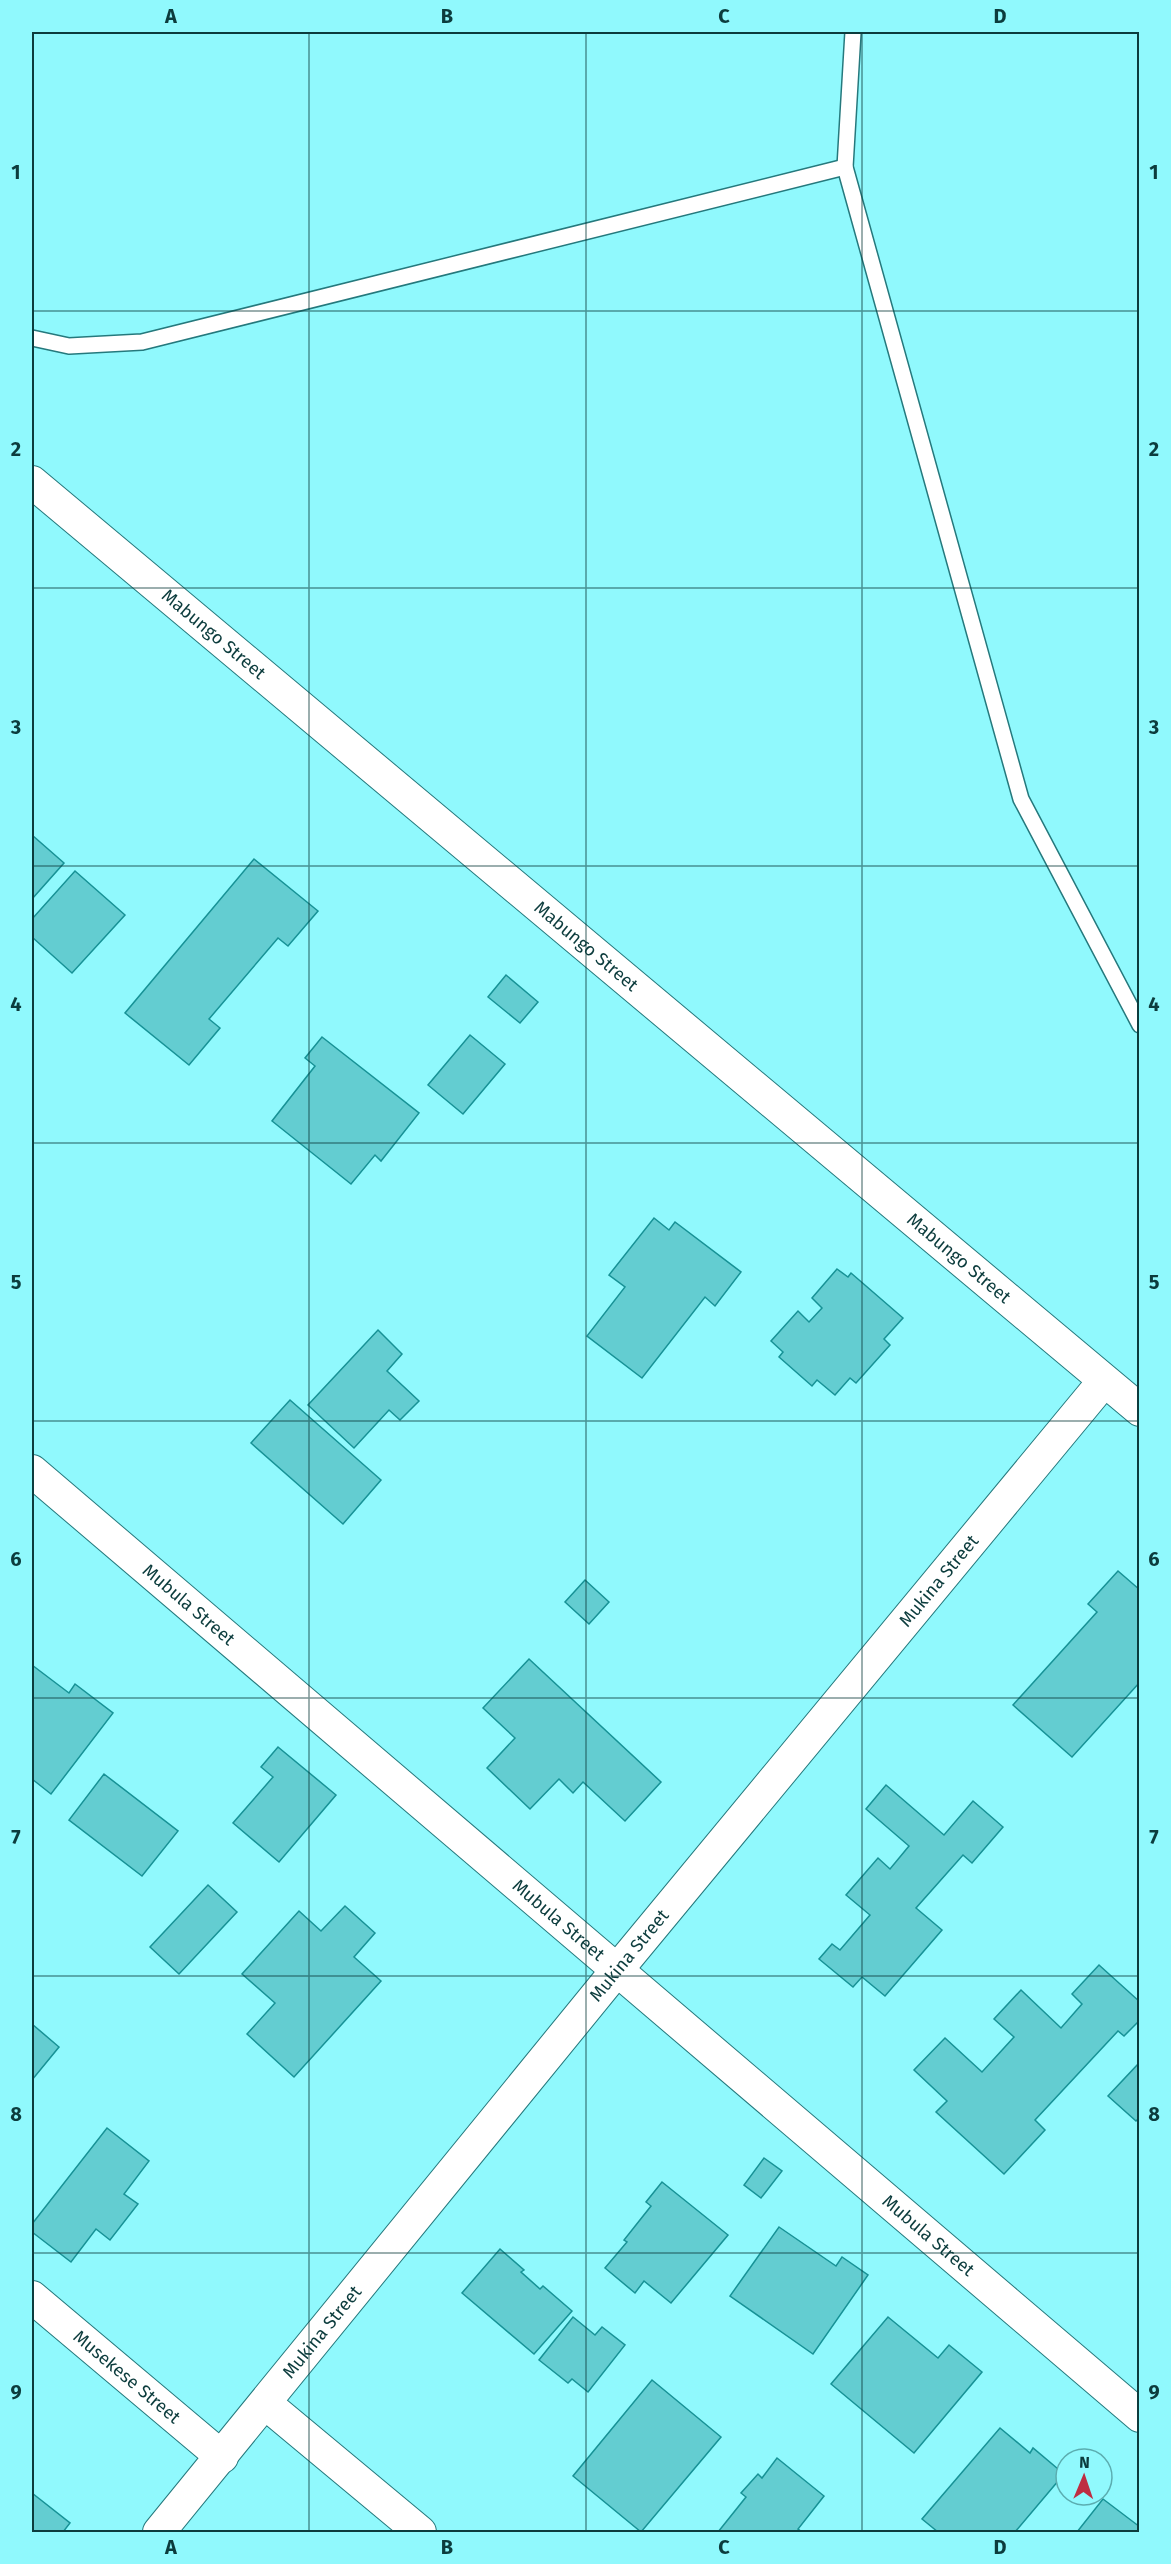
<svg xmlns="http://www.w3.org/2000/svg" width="1171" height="2564" viewBox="0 0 1171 2564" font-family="'Fira Sans',sans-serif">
<rect width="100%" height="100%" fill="#90f9fd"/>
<g fill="#63cdd1" stroke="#179296" stroke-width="1.5">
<polygon points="32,835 64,863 32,899"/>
<polygon points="254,859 318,911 288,946 278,938 209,1019 220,1028 189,1065 125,1013"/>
<polygon points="75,871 125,915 72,973 32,937 32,919"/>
<polygon points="506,975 538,1002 520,1023 488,997"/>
<polygon points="470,1035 505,1064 463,1114 428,1085"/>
<polygon points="322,1037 419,1113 381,1161 375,1155 351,1184 272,1121 315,1066 305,1058"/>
<polygon points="654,1218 669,1230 675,1222 741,1272 715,1306 705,1297 642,1378 587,1336 625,1287 609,1275"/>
<polygon points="837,1269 848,1277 851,1273 903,1318 884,1339 890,1345 856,1383 850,1378 835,1395 817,1380 812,1386 779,1357 783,1352 771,1341 798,1311 809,1322 822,1308 812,1298"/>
<polygon points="378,1330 402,1354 387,1371 419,1401 400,1420 389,1410 354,1448 308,1405"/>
<polygon points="290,1400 381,1480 343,1524 251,1443"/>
<polygon points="1118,1571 1140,1590 1140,1682 1072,1757 1013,1705 1097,1612 1088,1604"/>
<polygon points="585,1580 609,1602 589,1624 565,1602"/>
<polygon points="529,1659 661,1782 625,1821 583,1782 573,1793 559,1779 530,1809 487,1768 515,1738 483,1708"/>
<polygon points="32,1665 69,1693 75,1684 113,1713 51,1794 32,1779"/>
<polygon points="278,1747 336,1795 279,1862 233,1823 273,1777 261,1767"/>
<polygon points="104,1774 178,1831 142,1876 69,1820"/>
<polygon points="886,1785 944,1835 973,1801 1003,1827 972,1863 963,1855 916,1908 942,1930 885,1996 862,1977 853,1987 819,1959 832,1944 840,1950 870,1915 846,1895 878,1858 890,1869 909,1846 866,1809"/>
<polygon points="208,1885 237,1912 179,1974 150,1947"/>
<polygon points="345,1906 375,1933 354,1957 381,1981 294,2077 247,2034 275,2003 242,1974 299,1911 321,1931"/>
<polygon points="1099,1965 1140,2002 1140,2020 1124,2036 1118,2031 1035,2120 1045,2130 1004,2174 936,2112 947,2101 914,2070 945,2038 982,2072 1014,2037 994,2019 1021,1990 1061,2028 1082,2004 1072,1994"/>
<polygon points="32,2024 59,2047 32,2080"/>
<polygon points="1140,2062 1140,2117 1136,2121 1108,2096"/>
<polygon points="107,2128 149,2161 124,2194 138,2204 110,2240 96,2229 71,2262 32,2232 32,2224"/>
<polygon points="764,2158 782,2171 761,2198 744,2185"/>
<polygon points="662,2182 728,2235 671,2303 644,2281 635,2293 605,2268 627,2242 624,2240 651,2206 646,2202"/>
<polygon points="779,2227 836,2266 842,2257 868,2275 813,2354 730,2296"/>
<polygon points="500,2249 524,2270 521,2272 540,2289 543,2286 572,2311 534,2354 462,2293"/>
<polygon points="573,2317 595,2335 602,2327 625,2345 588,2392 572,2379 568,2383 539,2360"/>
<polygon points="888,2317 938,2358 949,2345 982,2372 914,2453 831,2384"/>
<polygon points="652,2380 721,2437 641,2532 573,2476"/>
<polygon points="1000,2428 1030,2453 1033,2448 1064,2474 1015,2532 938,2532 922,2519"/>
<polygon points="777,2458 824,2496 798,2529 802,2532 718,2532 746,2497 741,2493 758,2474 762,2478"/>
<polygon points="32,2493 70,2523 63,2532 32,2532"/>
<polygon points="1103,2499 1140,2527 1140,2532 1077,2532"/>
</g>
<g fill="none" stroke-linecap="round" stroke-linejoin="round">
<g stroke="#25797d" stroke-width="18">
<g id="service">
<polyline points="853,32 845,167 1021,799 1140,1025"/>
<polyline points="32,338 69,346 142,342 845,167"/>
</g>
</g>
<g stroke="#25797d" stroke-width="34">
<g id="minor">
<path id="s1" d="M32,482L1140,1410"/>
<path id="s2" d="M32,1471L1140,2416"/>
<path id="s3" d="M32,2297L222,2457"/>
<polyline points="265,2403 420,2532"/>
<path id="s4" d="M159,2532L617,1970L1104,1381"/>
</g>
</g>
<use href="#service" stroke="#fff" stroke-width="15"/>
<use href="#minor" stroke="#fff" stroke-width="32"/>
</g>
<path fill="none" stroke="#0c3c3d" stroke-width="1.5" stroke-opacity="0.55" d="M309,32V2532M586,32V2532M862,32V2532M32,311H1140M32,588H1140M32,866H1140M32,1143H1140M32,1421H1140M32,1698H1140M32,1976H1140M32,2253H1140"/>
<g text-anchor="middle" stroke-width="6" stroke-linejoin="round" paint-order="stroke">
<g font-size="18" fill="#0c3c3d" stroke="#90f9fd">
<text dy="6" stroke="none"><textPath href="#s1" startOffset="237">Mabungo Street</textPath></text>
<text dy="6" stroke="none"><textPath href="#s1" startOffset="723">Mabungo Street</textPath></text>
<text dy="6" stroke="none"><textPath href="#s1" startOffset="1209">Mabungo Street</textPath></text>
<text dy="6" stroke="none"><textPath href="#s4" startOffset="1230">Mukina Street</textPath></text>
<text dy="6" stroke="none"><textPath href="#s2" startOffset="206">Mubula Street</textPath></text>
<text dy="6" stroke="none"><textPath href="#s2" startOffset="692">Mubula Street</textPath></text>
<text dy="6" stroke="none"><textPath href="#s4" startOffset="744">Mukina Street</textPath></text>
<text dy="6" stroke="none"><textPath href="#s2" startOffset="1178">Mubula Street</textPath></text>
<text dy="6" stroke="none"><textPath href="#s4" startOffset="258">Mukina Street</textPath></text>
<text dy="6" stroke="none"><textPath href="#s3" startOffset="124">Musekese Street</textPath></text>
</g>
</g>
<rect width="1171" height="2564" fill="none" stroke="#90f9fd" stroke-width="66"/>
<g transform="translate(1084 2477) rotate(2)"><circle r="28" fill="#90f9fd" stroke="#5badb0" stroke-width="1.5"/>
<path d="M0-4.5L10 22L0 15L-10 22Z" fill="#be2d41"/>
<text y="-9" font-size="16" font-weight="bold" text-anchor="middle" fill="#0c3c3d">N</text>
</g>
<rect x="33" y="33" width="1105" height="2498" fill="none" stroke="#0c3c3d" stroke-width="2"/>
<g font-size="20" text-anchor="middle" font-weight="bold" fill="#0c3c3d">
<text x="171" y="23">A</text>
<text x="447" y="23">B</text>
<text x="724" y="23">C</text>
<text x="1000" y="23">D</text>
<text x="16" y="179">1</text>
<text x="1154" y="179">1</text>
<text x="16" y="456">2</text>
<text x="1154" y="456">2</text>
<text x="16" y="734">3</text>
<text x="1154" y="734">3</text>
<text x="16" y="1011">4</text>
<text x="1154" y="1011">4</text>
<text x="16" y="1289">5</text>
<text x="1154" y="1289">5</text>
<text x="16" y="1566">6</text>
<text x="1154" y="1566">6</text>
<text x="16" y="1844">7</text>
<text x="1154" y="1844">7</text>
<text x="16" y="2121">8</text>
<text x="1154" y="2121">8</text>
<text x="16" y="2399">9</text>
<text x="1154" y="2399">9</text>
<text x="171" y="2554">A</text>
<text x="447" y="2554">B</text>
<text x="724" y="2554">C</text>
<text x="1000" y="2554">D</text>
</g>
</svg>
